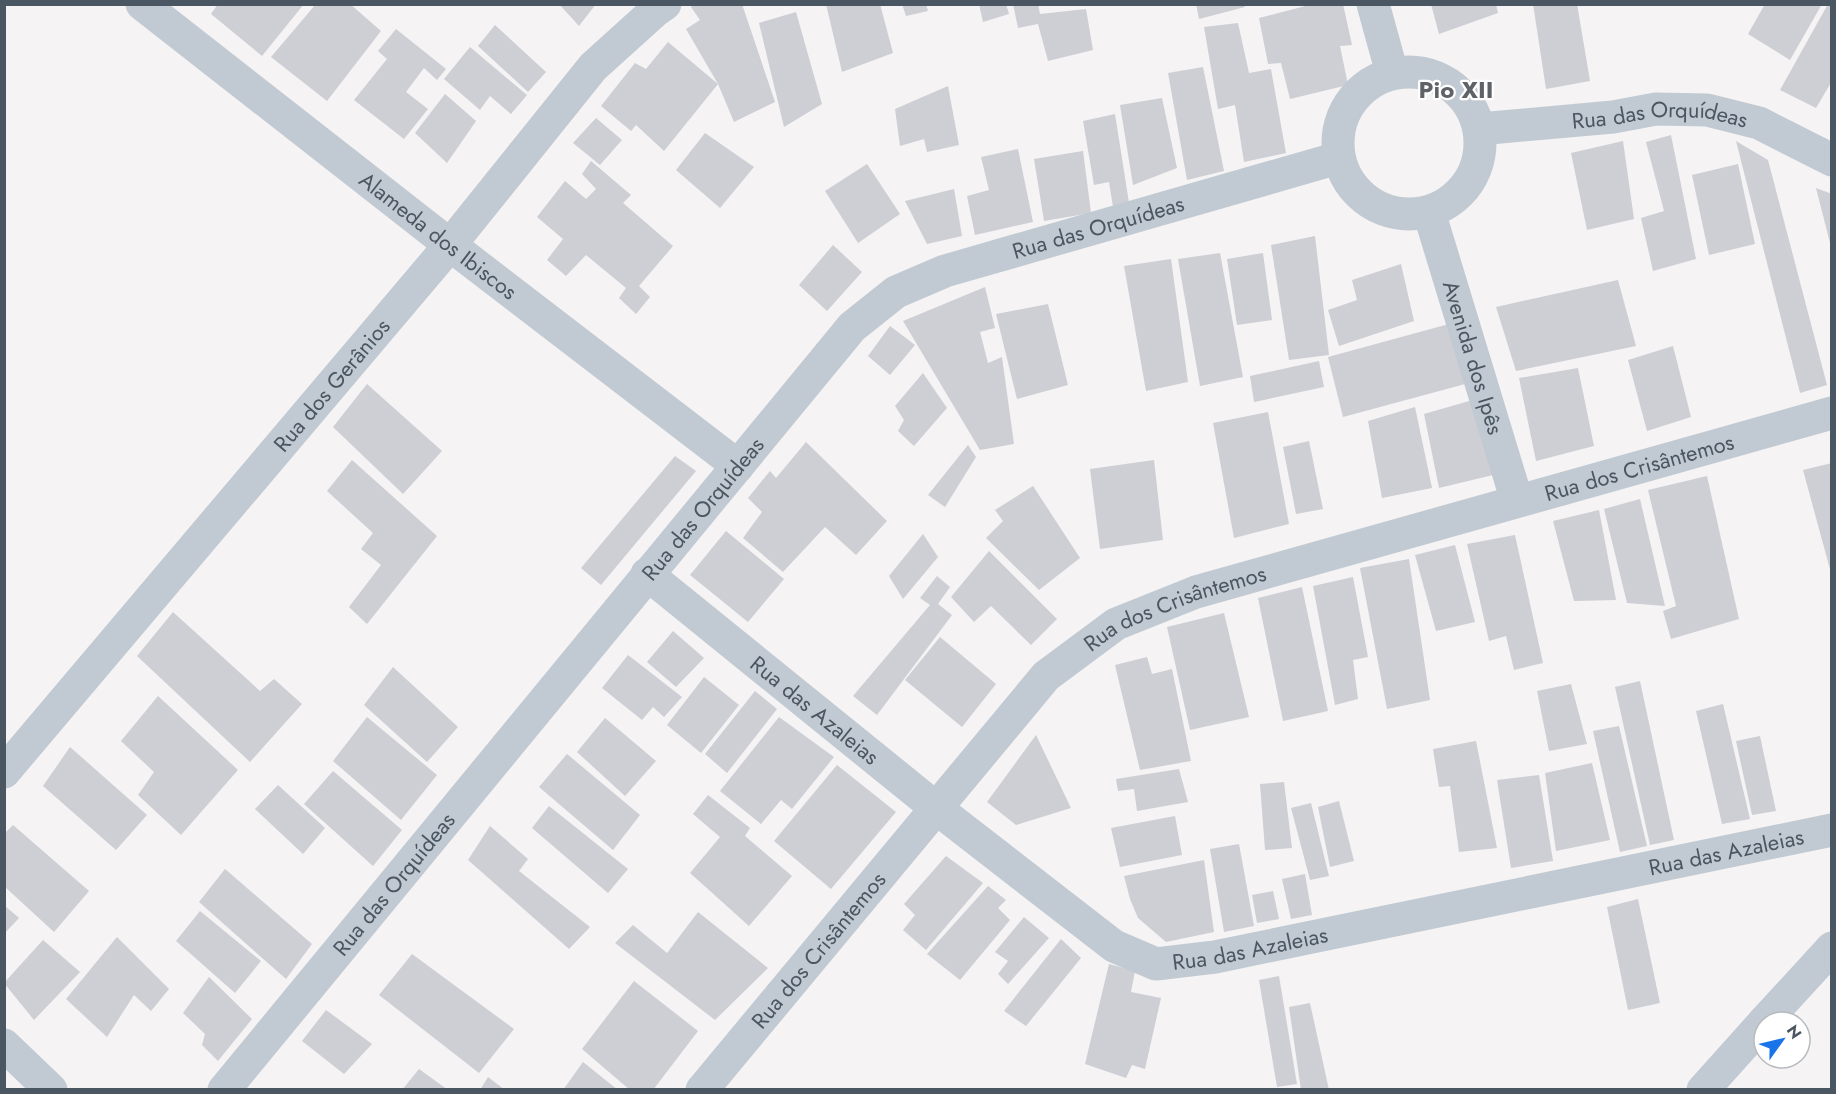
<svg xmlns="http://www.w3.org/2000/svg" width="1836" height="1094" viewBox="0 0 1836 1094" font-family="Jost,sans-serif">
<rect width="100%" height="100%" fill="#f5f3f3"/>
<g fill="#cdcfd5">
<polygon points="218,4 304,4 262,56 211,14"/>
<polygon points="316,4 350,4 381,31 327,101 271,57"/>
<polygon points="559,4 596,4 579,26"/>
<polygon points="694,4 742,4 775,102 734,122 718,84 686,29 700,20 691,7"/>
<polygon points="826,4 880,4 893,53 842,72"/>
<polygon points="902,4 926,4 928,11 906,16"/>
<polygon points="979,4 1006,4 1009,14 983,22"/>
<polygon points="1013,4 1038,4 1040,14 1086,9 1093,50 1048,61 1038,24 1018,28"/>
<polygon points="1196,4 1244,4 1245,7 1199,19"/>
<polygon points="1313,4 1343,4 1352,45 1340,46 1348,85 1290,99 1281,63 1268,64 1259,18"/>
<polygon points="1431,4 1496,4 1498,13 1439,34"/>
<polygon points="1533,4 1577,4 1590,81 1546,89"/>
<polygon points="1765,4 1822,4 1790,60 1748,34"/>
<polygon points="1828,4 1832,4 1832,81 1816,108 1780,90"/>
<polygon points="796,12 822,104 784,127 759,23"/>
<polygon points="1238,23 1249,73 1271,69 1286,153 1244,162 1235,105 1218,109 1204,27"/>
<polygon points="495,25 546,72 528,92 478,46"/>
<polygon points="396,29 446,69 437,80 424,68 406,92 428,109 404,139 354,100 387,59 378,51"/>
<polygon points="668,42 718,84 664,151 636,125 631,131 601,106 635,63 646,69"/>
<polygon points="470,47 527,95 511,114 490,96 480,110 444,79"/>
<polygon points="1203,67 1224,171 1187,180 1168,73"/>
<polygon points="948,86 959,145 927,152 924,139 900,146 895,109"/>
<polygon points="445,94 476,121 447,163 415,133"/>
<polygon points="1162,98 1177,168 1133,185 1120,105"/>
<polygon points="1115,114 1129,203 1113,207 1109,182 1094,185 1083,121"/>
<polygon points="596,118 622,140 600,165 573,143"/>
<polygon points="705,133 754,167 720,208 676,170"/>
<polygon points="1671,135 1696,259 1653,271 1641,218 1664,211 1646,142"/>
<polygon points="1623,141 1634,219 1587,230 1571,153"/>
<polygon points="1736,141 1768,160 1827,385 1800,393"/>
<polygon points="1018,149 1033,222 975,235 967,196 989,190 981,157"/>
<polygon points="1083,151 1091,213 1044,221 1034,159"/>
<polygon points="591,161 631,195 623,203 673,246 639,286 650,297 636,314 619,298 626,288 586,255 566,276 547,260 563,239 537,217 565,181 586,199 596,189 582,174"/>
<polygon points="867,164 900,214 858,243 825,191"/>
<polygon points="1738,164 1755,244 1709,255 1692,175"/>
<polygon points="1816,188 1832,194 1832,247 1831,247"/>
<polygon points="954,189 962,236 927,244 905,201"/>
<polygon points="1315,236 1329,355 1289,360 1271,245"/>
<polygon points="833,245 862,272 827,311 799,285"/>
<polygon points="1220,253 1243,377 1200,386 1178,259"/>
<polygon points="1263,253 1272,320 1237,325 1227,259"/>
<polygon points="1171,259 1188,382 1146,391 1124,266"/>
<polygon points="1401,264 1414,321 1339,346 1328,310 1357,300 1352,280"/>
<polygon points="1618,280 1636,346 1516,371 1496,307"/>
<polygon points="985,287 995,328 980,332 988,363 1002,357 1014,444 980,450 903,321"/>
<polygon points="1048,304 1068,385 1017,399 996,314"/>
<polygon points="1449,324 1469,383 1343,417 1328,357"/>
<polygon points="890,326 915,345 890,375 868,356"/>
<polygon points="1673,346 1691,417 1647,431 1628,360"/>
<polygon points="1319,361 1324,387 1254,402 1250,376"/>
<polygon points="1578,368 1594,446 1536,461 1519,378"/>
<polygon points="923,373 947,408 914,446 898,431 904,420 895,406"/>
<polygon points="367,384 442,451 403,494 333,427"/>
<polygon points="1476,399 1493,475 1439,488 1424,414"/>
<polygon points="1415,407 1432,488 1382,498 1368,421"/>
<polygon points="1268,412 1289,524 1234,538 1213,423"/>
<polygon points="1309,441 1323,509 1296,514 1283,447"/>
<polygon points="806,442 887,521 856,555 825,527 783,572 743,538 762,512 748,498 770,471 776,478"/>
<polygon points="968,445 976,457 945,507 928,495"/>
<polygon points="675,456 696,471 601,585 581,568"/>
<polygon points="352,460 437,536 367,624 349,607 381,565 361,549 373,533 327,491"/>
<polygon points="1154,460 1163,540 1100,549 1090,469"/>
<polygon points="1832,463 1832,573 1831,573 1803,470"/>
<polygon points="1707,476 1739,619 1671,639 1663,611 1676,606 1648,490"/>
<polygon points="1033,486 1080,558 1039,590 986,538 1003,521 995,510"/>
<polygon points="1640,499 1665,606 1627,603 1604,509"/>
<polygon points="1599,510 1616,600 1574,601 1553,521"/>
<polygon points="726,531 784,579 748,622 690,575"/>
<polygon points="923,534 938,557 903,599 889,576"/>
<polygon points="1515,535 1543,663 1514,670 1506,636 1489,641 1467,544"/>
<polygon points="1455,545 1475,622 1436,631 1415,555"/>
<polygon points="989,551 1057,619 1031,645 991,606 974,622 951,597"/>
<polygon points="1409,559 1430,700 1387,709 1360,568"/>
<polygon points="937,576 950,587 938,604 952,615 877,715 853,696 930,605 920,598"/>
<polygon points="1353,577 1368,657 1353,660 1358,699 1335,705 1313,586"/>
<polygon points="1302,587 1328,711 1283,721 1258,598"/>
<polygon points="173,612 260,691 274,679 302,704 250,762 137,656"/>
<polygon points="1224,613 1249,717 1190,730 1167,627"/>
<polygon points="673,631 704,658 676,687 647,662"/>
<polygon points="940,637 996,684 962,727 905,680"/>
<polygon points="628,655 682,697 664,717 653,707 642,720 602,688"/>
<polygon points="1147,657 1152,674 1172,669 1191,761 1140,770 1115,665"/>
<polygon points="393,667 458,727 427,762 364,705"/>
<polygon points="704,677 739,705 701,753 667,725"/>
<polygon points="1640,681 1674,840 1650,845 1615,687"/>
<polygon points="1571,684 1587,744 1549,751 1537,691"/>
<polygon points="755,691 777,709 727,773 705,754"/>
<polygon points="158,696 238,770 181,835 138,795 154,772 121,741"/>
<polygon points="1723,704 1750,819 1722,824 1696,711"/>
<polygon points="367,717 437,775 401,820 333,761"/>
<polygon points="779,717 834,757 792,809 781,800 761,824 720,791"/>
<polygon points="605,718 656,761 625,796 577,752"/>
<polygon points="1619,726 1647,846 1620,852 1593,731"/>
<polygon points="1036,735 1071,808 1016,825 987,802"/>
<polygon points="1760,736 1776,811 1752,815 1736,741"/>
<polygon points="1476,741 1497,848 1459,852 1450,786 1439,787 1433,749"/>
<polygon points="70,747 147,815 116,850 43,786"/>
<polygon points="567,754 640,815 613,850 539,787"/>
<polygon points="1592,763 1610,840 1556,851 1545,773"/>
<polygon points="837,765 896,812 831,889 774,841"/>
<polygon points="1179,769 1188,802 1137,811 1134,789 1118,791 1116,779"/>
<polygon points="333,771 402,830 373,866 304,804"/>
<polygon points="1539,775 1553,861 1511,868 1497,780"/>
<polygon points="1284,782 1292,848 1265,850 1260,784"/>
<polygon points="278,785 325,828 303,854 255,809"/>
<polygon points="708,795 750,828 745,836 792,876 749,926 690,873 720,837 693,814"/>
<polygon points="1339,801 1354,861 1330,867 1318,807"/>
<polygon points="1311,803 1329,876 1310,880 1291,808"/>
<polygon points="549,806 628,869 608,893 532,828"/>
<polygon points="1175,816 1182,855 1120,867 1111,828"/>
<polygon points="13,825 89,891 54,932 4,886 4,834"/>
<polygon points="490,826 528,859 519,871 590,927 569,949 468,860"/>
<polygon points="1239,844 1254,926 1224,932 1210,849"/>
<polygon points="946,856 983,883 926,950 903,930 915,915 904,904"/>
<polygon points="1204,860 1214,932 1166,942 1138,918 1130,899 1124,876"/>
<polygon points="225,869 312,944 286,979 199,902"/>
<polygon points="1305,874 1312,915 1291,919 1282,879"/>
<polygon points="988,886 1006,900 998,908 1010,920 960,980 927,954"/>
<polygon points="1273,891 1279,919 1257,923 1252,895"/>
<polygon points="1638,899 1660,1003 1628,1010 1607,907"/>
<polygon points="4,905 19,918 4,934"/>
<polygon points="200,911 261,961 235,993 176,941"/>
<polygon points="698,912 768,968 715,1020 615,943 633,925 667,953"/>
<polygon points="1024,917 1049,938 1008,984 998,974 1008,961 995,952"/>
<polygon points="117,937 169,989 151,1011 134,995 107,1037 66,999"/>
<polygon points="1061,939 1081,958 1026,1026 1004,1011"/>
<polygon points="43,940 80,972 34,1020 4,983"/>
<polygon points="412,954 514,1029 479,1073 379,995"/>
<polygon points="1109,964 1135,971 1131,992 1161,998 1145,1069 1132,1065 1126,1078 1085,1064"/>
<polygon points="1279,976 1297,1084 1277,1087 1259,980"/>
<polygon points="209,977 252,1019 218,1061 202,1045 205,1034 183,1013"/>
<polygon points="634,981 698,1031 653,1090 630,1090 582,1049"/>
<polygon points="1310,1003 1329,1090 1301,1090 1289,1007"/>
<polygon points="326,1010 372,1044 344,1074 302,1041"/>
<polygon points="583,1062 618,1090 563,1090"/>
<polygon points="419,1069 448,1090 402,1090"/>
<polygon points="488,1077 505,1090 480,1090"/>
</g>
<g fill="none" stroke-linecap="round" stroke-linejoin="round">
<g stroke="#c1cad2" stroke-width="33">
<path id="s1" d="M142,4L450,245L738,466"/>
<polyline points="1373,4 1392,73"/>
<circle cx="1409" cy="143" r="71"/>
<path id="s2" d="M1479,129L1613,117L1656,109L1707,110L1759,123L1832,160"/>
<path id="s3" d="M1429,212L1517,501"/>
<path id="s4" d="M647,574L936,808L1114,946L1156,964L1215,957L1832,830"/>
<path id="s5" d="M4,772L450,245L593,67L655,11L665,4"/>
<polyline points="1764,1022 1832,948"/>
<polyline points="4,1045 51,1090"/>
<path id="s6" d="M224,1090L852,327L896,292L945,271L1338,158"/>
<path id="s7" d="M702,1090L1046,676L1116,624L1196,592L1832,413"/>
<polyline points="1703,1090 1764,1022"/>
</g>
</g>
<g text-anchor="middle" stroke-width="4.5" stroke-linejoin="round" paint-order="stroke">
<g font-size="22" fill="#4a5661" stroke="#fff">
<text dy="8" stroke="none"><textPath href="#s2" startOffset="182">Rua das Orquídeas</textPath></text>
<text dy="8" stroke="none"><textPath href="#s6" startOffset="1257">Rua das Orquídeas</textPath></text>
<text dy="8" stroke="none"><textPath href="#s1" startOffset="376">Alameda dos Ibiscos</textPath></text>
<text dy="8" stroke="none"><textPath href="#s3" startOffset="152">Avenida dos Ipês</textPath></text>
<text dy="8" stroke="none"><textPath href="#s5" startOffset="507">Rua dos Gerânios</textPath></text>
<text dy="8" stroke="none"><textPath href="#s7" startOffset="1172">Rua dos Crisântemos</textPath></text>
<text dy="8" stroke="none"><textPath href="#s6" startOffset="753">Rua das Orquídeas</textPath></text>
<text dy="8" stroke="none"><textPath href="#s7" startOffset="686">Rua dos Crisântemos</textPath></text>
<text dy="8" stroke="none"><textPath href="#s4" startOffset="216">Rua das Azaleias</textPath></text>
<text dy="8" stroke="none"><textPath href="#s4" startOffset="1224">Rua das Azaleias</textPath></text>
<text dy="8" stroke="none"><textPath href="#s6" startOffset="267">Rua das Orquídeas</textPath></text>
<text dy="8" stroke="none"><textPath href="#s4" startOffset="738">Rua das Azaleias</textPath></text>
<text dy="8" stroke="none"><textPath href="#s7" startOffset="182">Rua dos Crisântemos</textPath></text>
</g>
<g font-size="24" font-weight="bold" fill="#5f6368" stroke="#fff">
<text x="1456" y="98">Pio XII</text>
</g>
</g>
<rect width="1836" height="1094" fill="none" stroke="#4a5661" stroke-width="12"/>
<g transform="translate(1782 1040) rotate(56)"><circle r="28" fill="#ffffff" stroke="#b7bbc0" stroke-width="1.5"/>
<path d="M0-4.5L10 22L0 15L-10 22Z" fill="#1a73e8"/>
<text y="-9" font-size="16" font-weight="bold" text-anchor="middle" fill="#4a5661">N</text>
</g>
</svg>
